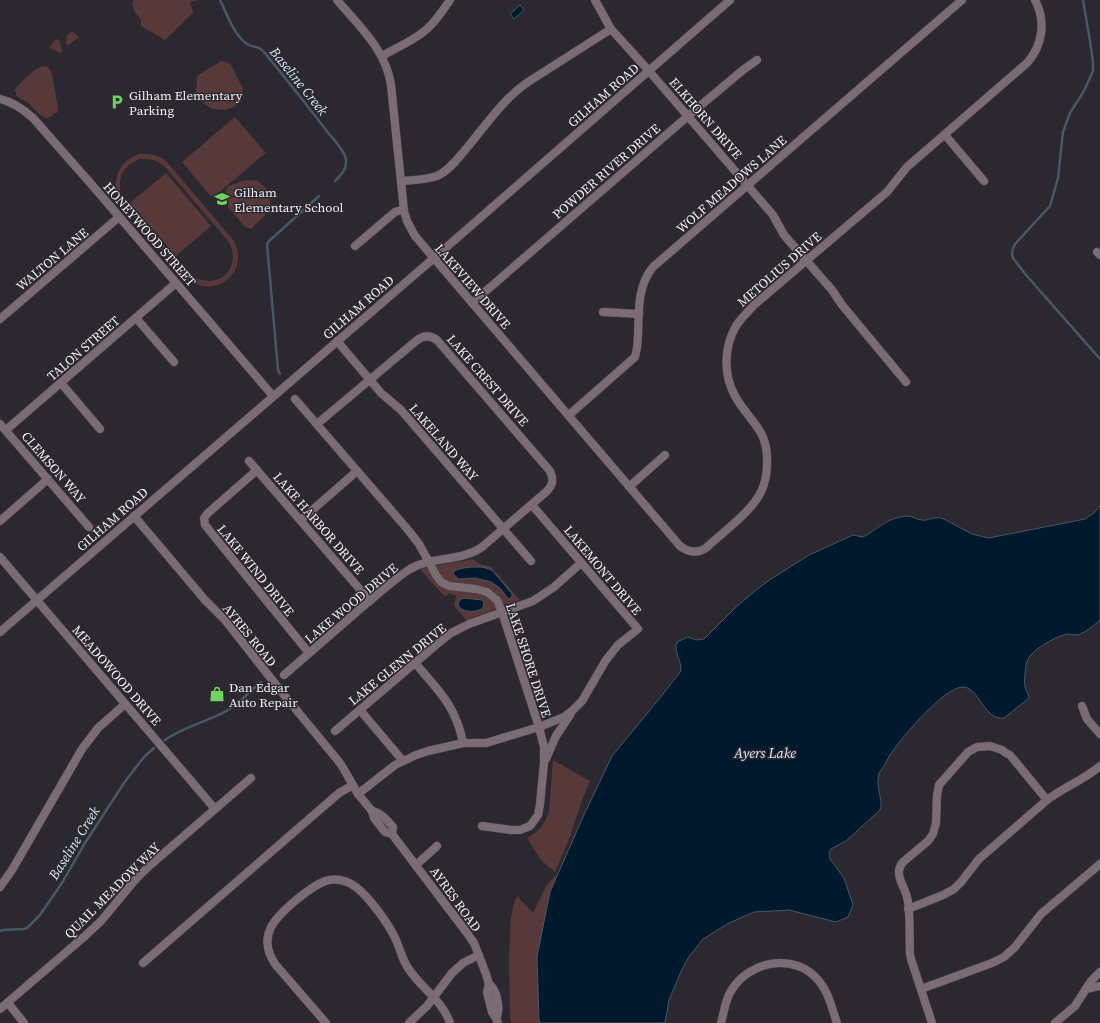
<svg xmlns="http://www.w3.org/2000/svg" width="1100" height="1023" viewBox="0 0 1100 1023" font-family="'Source Serif 4',serif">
<rect width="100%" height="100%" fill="#2c2830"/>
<g fill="#583939" fill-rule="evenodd">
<polygon points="134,0 198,0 190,2 193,13 165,40 141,26 141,19 135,13 132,4"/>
<path d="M71,32H73L79,37L67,46C66,40 65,35 71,32Z"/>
<polygon points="57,39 60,42 62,52 61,53 49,48 55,40"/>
<polygon points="221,61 230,63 243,89 241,101 234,107 224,110 212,109 203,103 196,91 197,76"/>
<path d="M42,66L48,67L52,73L58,109L57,113H54L52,116L47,118C39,116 33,107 27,102C23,100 19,98 16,95V92L14,91C19,83 33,70 42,66Z"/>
<polygon points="235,117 266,153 212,198 182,162"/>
<path d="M139,154C150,153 159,155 167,162L234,241C250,273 215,300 187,279L120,200C110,180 119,161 139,154ZM140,159C150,158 158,161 165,167L229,242C243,270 216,292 190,275L122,197C116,179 123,165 140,159Z"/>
<polygon points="166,173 211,226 176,256 130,203"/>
<polygon points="257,180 269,191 271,209 251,229 245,227 228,207 224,195 228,186 243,181"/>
<polygon points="473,559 481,565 490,566 520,600 466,620 454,606 456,596 449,593 445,597 420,569"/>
<path d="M553,760L590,781L582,800L571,834L555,872L541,860L527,838C539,831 545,825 549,811Z"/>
<path d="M556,875V878L550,892L537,957L539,1019L540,1023H511L510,1015C510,989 508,964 510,938C510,923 511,910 517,896L533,913L546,886Z"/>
</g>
<g fill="#00192c" stroke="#475867">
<polygon points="520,5 524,10 514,19 510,14"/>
<path d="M1100,506V620C1094,625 1088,631 1080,634C1075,636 1071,634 1067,634C1055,637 1030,650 1027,662C1025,667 1024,682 1025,687C1026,691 1029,693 1029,698L1004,718C984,721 979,686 962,687C944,688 903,736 893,751C889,755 887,761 884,766C882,769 880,771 879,774C875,786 884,802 880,810L846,841L831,849L829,853L830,859L844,878L853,905L848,917L836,922L789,910L754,912L729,923L703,939L688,958L679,976L669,1000L665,1023H540L539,1019L537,957L550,892L583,817L612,756L660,698L681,671C682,661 673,651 677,642L688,637L696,640L704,639L735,608L756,590L771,579L809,555L853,535L863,537C878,529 888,517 907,516C913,516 917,520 922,520C927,521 930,518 935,518C938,517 941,518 944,519L972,534L989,538L1085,519L1094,513Z"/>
<path d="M481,567L489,569L493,571L512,594V596L511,598L509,599L508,598L500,588L491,582L475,578L459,579L455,576L453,573L454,571C462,567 472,567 481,567Z"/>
<path d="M464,598L482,600L484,602L483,608C476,613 459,613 458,603L461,599Z"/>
</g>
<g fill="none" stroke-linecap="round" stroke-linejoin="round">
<g stroke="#475867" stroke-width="2.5">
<path d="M220,0C227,14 234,35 247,44C254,49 256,43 264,52C286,79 308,106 329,134C335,141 345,151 346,160C347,170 341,175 335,181"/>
<path d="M1083,0L1090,41L1093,63V71L1084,91L1070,113L1063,132L1058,178L1050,206L1015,244C1012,249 1011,253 1013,258L1026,275L1100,359"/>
<polyline points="280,374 278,370 267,244 269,241 319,196"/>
<path d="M165,740C184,726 208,722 228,710C240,703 250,691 261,682"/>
<polyline points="0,931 3,930 24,929 27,928 40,915 62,883 85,843 124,783 144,757 154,748"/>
</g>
<g stroke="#47434b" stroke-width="9">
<g id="minor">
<path d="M337,0C359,26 386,50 391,85L404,211L407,221L415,236L680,546C688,552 697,554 706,548C723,532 751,512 761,492C765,483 767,475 767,465C769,429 750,423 735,396C723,374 724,347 736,326C741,318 748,312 754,305L887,192L907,167L1027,63C1043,45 1046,21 1035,0"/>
<polyline points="595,0 611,29 649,71 773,215 784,235 832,290 842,305 906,382"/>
<path d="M382,56C396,48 417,39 428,28C437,20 443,10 450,0"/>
<path d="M0,99C13,102 23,109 33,118L92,185L273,396"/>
<polyline points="945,135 984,181"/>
<path d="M401,181C412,180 426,180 437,176C449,171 458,158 466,149C486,125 503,99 528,82L611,29"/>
<polyline points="355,246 395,212 404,209"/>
<polyline points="1097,252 1100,255"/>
<polyline points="472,303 688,116 743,70 757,60"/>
<polyline points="603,312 639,314"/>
<polyline points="136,318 174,362"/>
<polyline points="0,319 119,217"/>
<polyline points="337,341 381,393 401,410 531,561"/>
<polyline points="61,383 100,429"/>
<polyline points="295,399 409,531 419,544 436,575 441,582 449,586 476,589 487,592 497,600 502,612 539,727 544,747 544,763 540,804 538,815 530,826 520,830 511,830 482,826"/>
<path d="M569,415L635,357C637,350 638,343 638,335C639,312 637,286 653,267L962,0"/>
<polyline points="0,424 89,527"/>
<polyline points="6,430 176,283"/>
<polyline points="249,461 370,601"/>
<polyline points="257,470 208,513 204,518 205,525 309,653"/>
<polyline points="630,486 665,455"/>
<polyline points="301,520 357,471"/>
<polyline points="0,521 48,479"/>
<polyline points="0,557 215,809"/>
<path d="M415,663C438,690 456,706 463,743"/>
<path d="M284,675C309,653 335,631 360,609C376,596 393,580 410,569C432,556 461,562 482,547L546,492C553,485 554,480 550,471L437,340C430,335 423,335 416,341L317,424"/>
<polyline points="1082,706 1087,719 1100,734"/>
<polyline points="360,710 403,761"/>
<polyline points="335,731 436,645 451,633 469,624 533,601 554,587 581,563"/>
<polyline points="546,759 556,736 570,715"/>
<polyline points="358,794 395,765 416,755 428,751 463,743 486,743 539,727 564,717 572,711 582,701 606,660 618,645 638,629 532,505"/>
<polyline points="416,865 437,846"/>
<polyline points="0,887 12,870 82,749 98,728 125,704"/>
<path d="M908,909L943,895L954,889L961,882L979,859L1047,800C1064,787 1084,780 1100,766"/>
<polyline points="143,963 339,793 353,785"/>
<polyline points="921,989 992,963 1004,957 1015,947 1041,914 1100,864"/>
<polyline points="1086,989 1100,986"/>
<polyline points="8,1003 24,1023"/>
<polyline points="0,1009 85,936 101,921 135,880 148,867 251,778"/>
<path d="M326,1023L275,964C256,935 276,917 296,900C315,885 332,870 356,887C369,897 389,924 396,940C400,949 402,959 408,968C420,987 443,1001 450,1023"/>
<polyline points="409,1023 427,1006 452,973 463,963 479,955"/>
<path d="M721,1023C724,1013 725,1000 731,991C749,960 796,952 819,981C829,993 832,1009 837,1023"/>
<path d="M932,1023L911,959L910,954C909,937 911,913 907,897C904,885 893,873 903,862L928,841L933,834L936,823L937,795L939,785L968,752L977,747L990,746L1002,750L1006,753L1010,755L1047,800"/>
<polyline points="1055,1023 1075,1006 1091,981 1100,972"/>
</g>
</g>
<g stroke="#47434b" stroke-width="9">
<g id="tertiary">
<polyline points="134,516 205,600 225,620 284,695 340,763 346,773 358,794 372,811 374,818 385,832 392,834 467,933 474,943 486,974 489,984 487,992 492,1012 496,1018 498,1023"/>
<polyline points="0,632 434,258 730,0"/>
<path d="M372,811C381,813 387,820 393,827L392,834"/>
<path d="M489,984C497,989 501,1010 496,1018"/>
</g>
</g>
<use href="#minor" stroke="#7b6c74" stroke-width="8"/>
<use href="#tertiary" stroke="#7b6c74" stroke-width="8"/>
</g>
<defs>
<g id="parking-bare" transform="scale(1.2)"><path d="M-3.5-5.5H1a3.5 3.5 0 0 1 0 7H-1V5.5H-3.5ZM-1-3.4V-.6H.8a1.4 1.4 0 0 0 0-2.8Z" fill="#6ed360" stroke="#2c2830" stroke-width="2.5" paint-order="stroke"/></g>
<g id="school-bare" transform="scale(1.2)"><path d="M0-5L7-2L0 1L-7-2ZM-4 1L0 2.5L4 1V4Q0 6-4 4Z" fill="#6ed360" stroke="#2c2830" stroke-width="2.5" paint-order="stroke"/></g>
<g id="shop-bare" transform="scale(1.2)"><path d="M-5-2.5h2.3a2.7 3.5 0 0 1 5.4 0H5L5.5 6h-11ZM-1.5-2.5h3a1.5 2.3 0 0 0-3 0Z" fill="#6ed360" stroke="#2c2830" stroke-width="2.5" paint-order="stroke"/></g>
</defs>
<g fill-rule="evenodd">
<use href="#parking-bare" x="117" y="102"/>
<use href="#school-bare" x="222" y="199"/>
<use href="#shop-bare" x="217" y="694"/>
</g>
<g text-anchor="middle" stroke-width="3" stroke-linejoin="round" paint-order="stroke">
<g font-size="13" fill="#eeebf1" stroke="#2c2830" text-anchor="start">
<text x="129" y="100">Gilham Elementary<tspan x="129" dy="15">Parking</tspan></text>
<text x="234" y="197">Gilham<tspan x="234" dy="15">Elementary School</tspan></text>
<text x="229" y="692">Dan Edgar<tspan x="229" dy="15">Auto Repair</tspan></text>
</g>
<g font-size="13" fill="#eeebf1" stroke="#2c2830">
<text transform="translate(603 95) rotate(-41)" y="5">GILHAM ROAD</text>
<text transform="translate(706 118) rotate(49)" y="5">ELKHORN DRIVE</text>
<text transform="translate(606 171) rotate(-41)" y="5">POWDER RIVER DRIVE</text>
<text transform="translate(731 184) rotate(-41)" y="5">WOLF MEADOWS LANE</text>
<text transform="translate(150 234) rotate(49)" y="5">HONEYWOOD STREET</text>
<text transform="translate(52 259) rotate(-40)" y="5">WALTON LANE</text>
<text transform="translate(779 269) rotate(-41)" y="5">METOLIUS DRIVE</text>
<text transform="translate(473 286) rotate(49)" y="5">LAKEVIEW DRIVE</text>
<text transform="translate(358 307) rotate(-41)" y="5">GILHAM ROAD</text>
<text transform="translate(83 348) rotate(-41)" y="5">TALON STREET</text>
<text transform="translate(488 380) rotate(49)" y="5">LAKE CREST DRIVE</text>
<text transform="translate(444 442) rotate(49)" y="5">LAKELAND WAY</text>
<text transform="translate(54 467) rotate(49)" y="5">CLEMSON WAY</text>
<text transform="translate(112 519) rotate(-41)" y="5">GILHAM ROAD</text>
<text transform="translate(319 523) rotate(49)" y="5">LAKE HARBOR DRIVE</text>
<text transform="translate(256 570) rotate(51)" y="5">LAKE WIND DRIVE</text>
<text transform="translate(603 570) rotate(50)" y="5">LAKEMONT DRIVE</text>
<text transform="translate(351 603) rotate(-40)" y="5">LAKE WOOD DRIVE</text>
<text transform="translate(250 635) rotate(51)" y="5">AYRES ROAD</text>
<text transform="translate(529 660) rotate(72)" y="5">LAKE SHORE DRIVE</text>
<text transform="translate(397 664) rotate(-39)" y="5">LAKE GLENN DRIVE</text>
<text transform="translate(117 675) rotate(49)" y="5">MEADOWOOD DRIVE</text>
<text transform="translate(112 890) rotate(-45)" y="5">QUAIL MEADOW WAY</text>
<text transform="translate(456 899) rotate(54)" y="5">AYRES ROAD</text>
</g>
<g font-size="14" font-style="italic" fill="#d3e7f8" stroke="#2c2830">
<text transform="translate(299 81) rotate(51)" y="5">Baseline Creek</text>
<text x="765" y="758">Ayers Lake</text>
<text transform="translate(74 843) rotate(-58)" y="5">Baseline Creek</text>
</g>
</g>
</svg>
